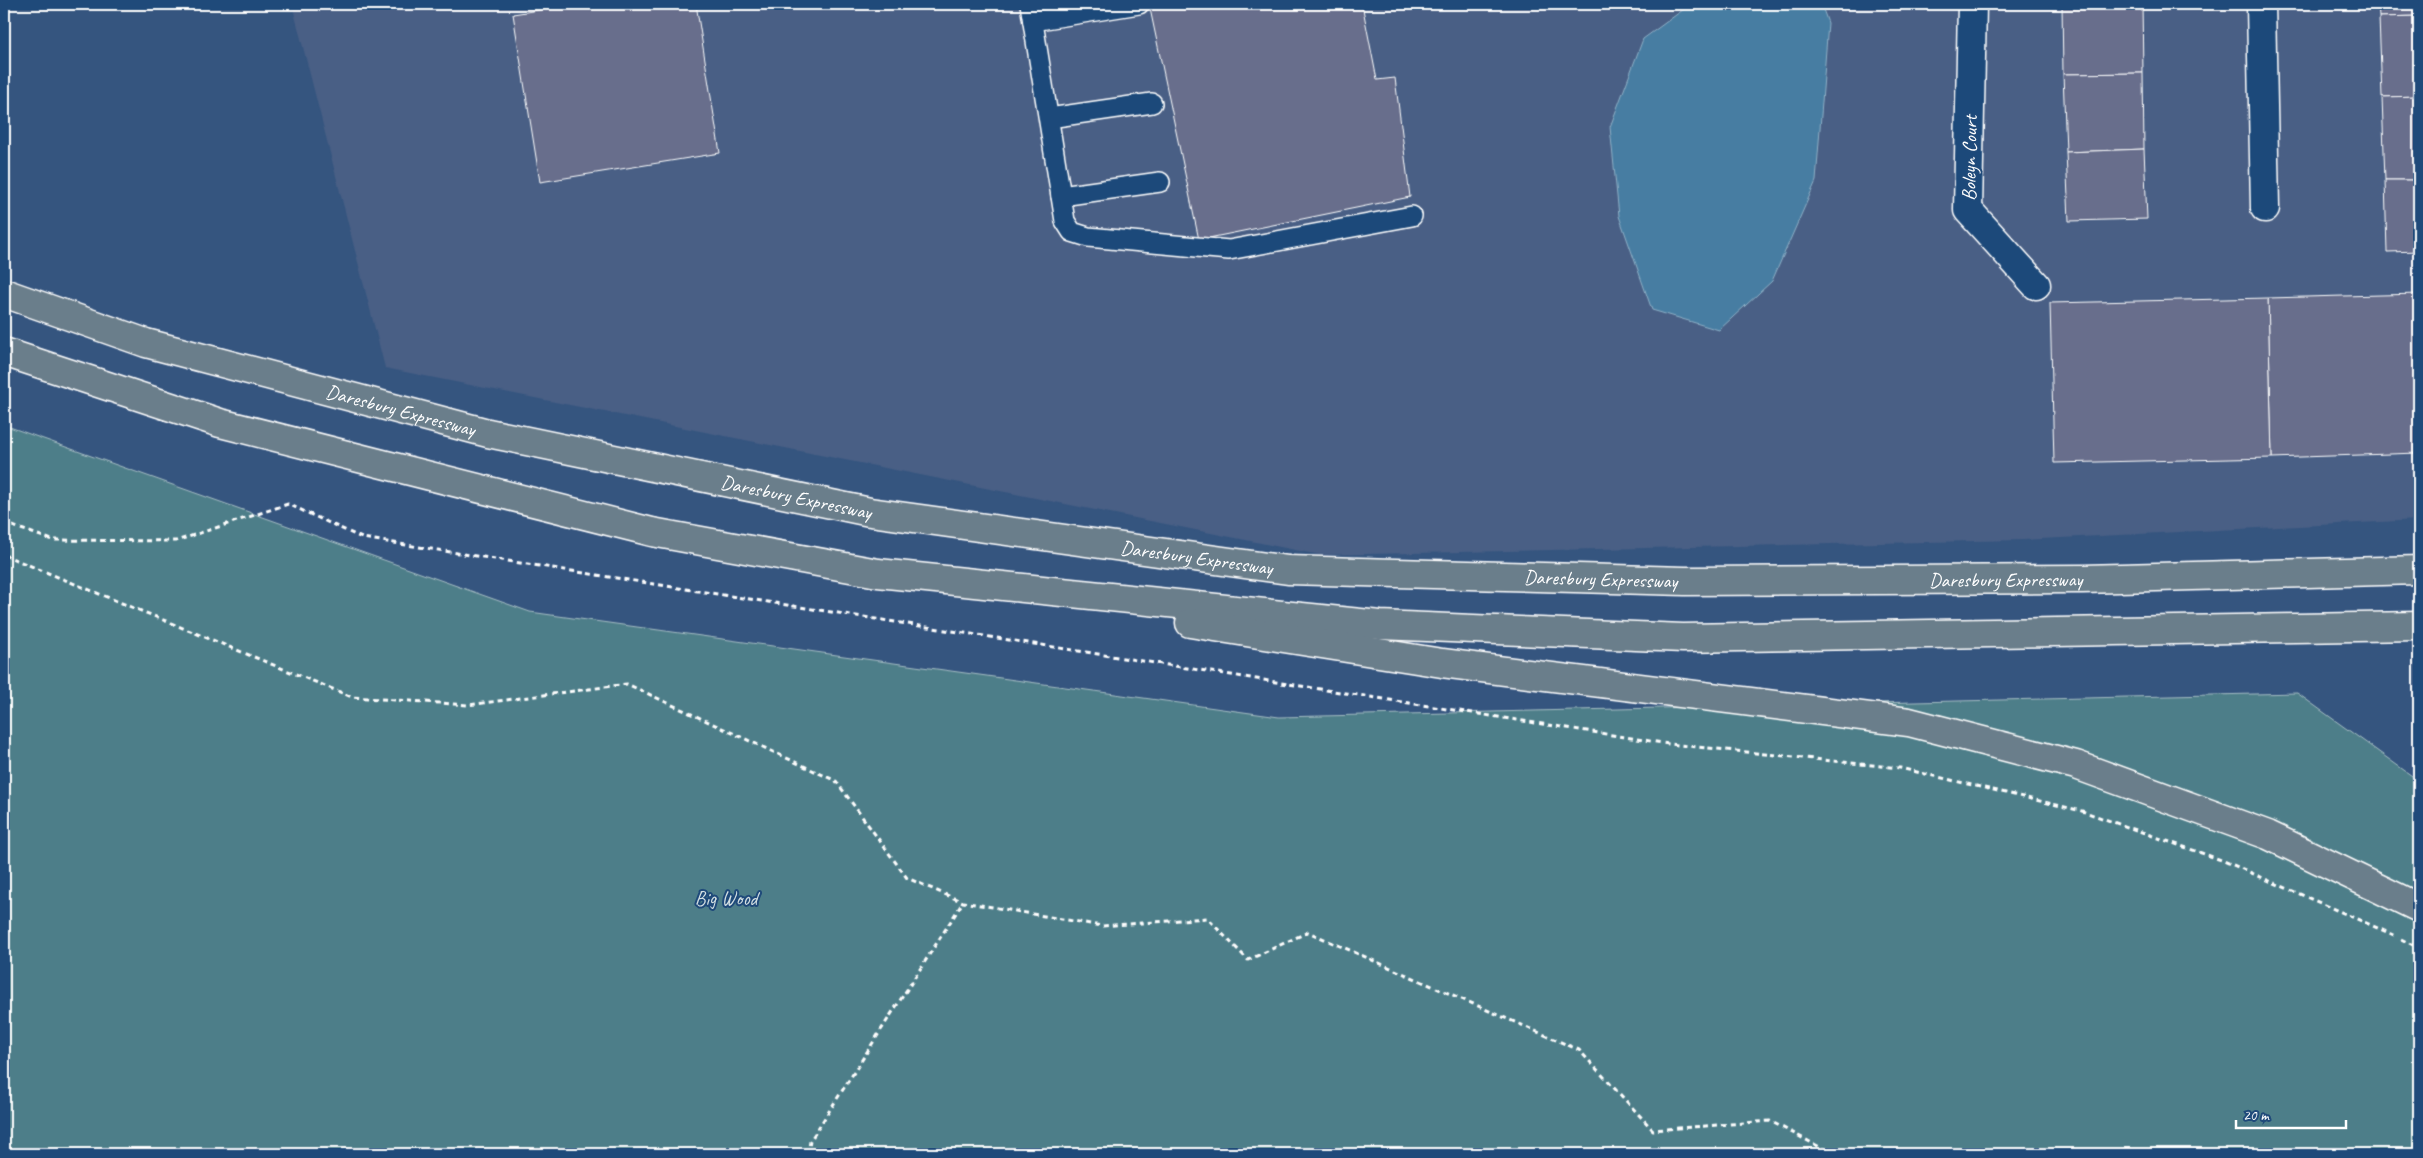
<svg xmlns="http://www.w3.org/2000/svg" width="2423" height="1158" viewBox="0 0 2423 1158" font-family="Caveat,sans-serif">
<rect width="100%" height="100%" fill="#35557f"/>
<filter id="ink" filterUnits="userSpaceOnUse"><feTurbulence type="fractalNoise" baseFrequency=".02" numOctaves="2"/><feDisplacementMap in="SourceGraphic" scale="10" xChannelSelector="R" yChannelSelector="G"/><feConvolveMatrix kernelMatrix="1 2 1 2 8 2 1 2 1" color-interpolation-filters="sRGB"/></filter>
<g filter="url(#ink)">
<polygon fill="#485f85" points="292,4 2419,4 2419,520 2023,540 1320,555 385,368"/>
<polygon fill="#4e7e89" stroke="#a6bec4" points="4,425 530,612 1279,717 2297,693 2419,781 2419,1154 4,1154"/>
<polygon fill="#467da2" stroke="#90b1c7" points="1691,4 1821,4 1828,23 1816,181 1772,281 1719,330 1652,310 1619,216 1610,127 1643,39"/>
<g fill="#676e8c" stroke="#fff">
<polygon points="577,4 696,4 720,153 540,182 513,14"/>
<polygon points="1149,4 1362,4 1377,80 1395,78 1410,197 1199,240"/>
<polygon points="2062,4 2142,4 2143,73 2063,74"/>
<polygon points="2378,4 2419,4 2419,16 2379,17"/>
<polygon points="2419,16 2419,96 2382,97 2379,17"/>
<polygon points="2143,73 2144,149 2066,152 2063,74"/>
<polygon points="2419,96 2419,180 2385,180 2382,97"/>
<polygon points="2144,149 2147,219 2069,221 2066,152"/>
<polygon points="2385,180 2419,180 2419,251 2387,252"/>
<polygon points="2419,294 2419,453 2272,458 2268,298"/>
<polygon points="2268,298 2272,458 2054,463 2050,303"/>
</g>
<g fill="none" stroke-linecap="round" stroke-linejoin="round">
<g stroke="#fff" stroke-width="22">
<g id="lane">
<polyline points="1030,4 1065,221 1072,232 1088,237 1229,250 1412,216"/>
<polyline points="1033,21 1139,4"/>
<polyline points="1049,118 1152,103"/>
<polyline points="1061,196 1160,182"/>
</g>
</g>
<g stroke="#fff" stroke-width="31">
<g id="street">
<polyline points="1972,4 1968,210 2036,285"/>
<polyline points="2261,4 2265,208"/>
</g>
</g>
<g stroke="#fff" stroke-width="31">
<g id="primary">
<path id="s1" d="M4,293L146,343L488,433L870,512L1288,570L1685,581L2083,579L2419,570"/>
<polyline points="4,352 220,423 652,532 878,573 1380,625 1683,638 2419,626"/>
<polyline points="1190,623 1442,663 1909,722 2076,765 2268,835 2419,908"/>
</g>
</g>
<g stroke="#fff" stroke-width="3" stroke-dasharray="5 4" stroke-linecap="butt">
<polyline points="4,523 52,540 176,541 288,504 362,538 1669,744 1900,768 2082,811 2224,861 2396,936"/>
<polyline points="4,555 352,697 468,705 627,684 836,781 907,878 963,902 1102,926 1207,918 1248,960 1308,932 1579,1050 1653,1130 1770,1121 1833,1154"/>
<polyline points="2401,939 2419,948"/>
<polyline points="808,1154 810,1141 963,902"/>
</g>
<use href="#lane" stroke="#1f4a7a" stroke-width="19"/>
<use href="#street" stroke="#1f4a7a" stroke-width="28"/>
<use href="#primary" stroke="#6b7e8b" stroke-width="28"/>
</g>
</g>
<g text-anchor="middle" stroke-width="4" stroke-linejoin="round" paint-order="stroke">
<g font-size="20" fill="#fff" stroke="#1f4a7a">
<text transform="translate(1969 158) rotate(-89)" y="7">Boleyn Court</text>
<text dy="7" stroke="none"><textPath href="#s1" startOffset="414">Daresbury Expressway</textPath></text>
<text dy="7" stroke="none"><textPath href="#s1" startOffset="819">Daresbury Expressway</textPath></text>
<text dy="7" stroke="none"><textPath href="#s1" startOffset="1224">Daresbury Expressway</textPath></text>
<text dy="7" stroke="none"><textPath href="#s1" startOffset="1629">Daresbury Expressway</textPath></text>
<text dy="7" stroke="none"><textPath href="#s1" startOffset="2034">Daresbury Expressway</textPath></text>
</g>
<g font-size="20" fill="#d3dfe2" stroke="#1f4a7a">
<text x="726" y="905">Big Wood</text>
</g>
</g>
<rect width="2423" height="1158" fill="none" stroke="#1f4a7a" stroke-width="20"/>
<rect x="10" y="10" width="2403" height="1138" fill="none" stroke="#fff" stroke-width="2" filter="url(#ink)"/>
<path d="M2236 1120v8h110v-8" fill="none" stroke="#ffffff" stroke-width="2.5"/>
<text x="2243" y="1120" font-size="15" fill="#ffffff" stroke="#1f4a7a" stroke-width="4" paint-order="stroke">20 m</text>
</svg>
